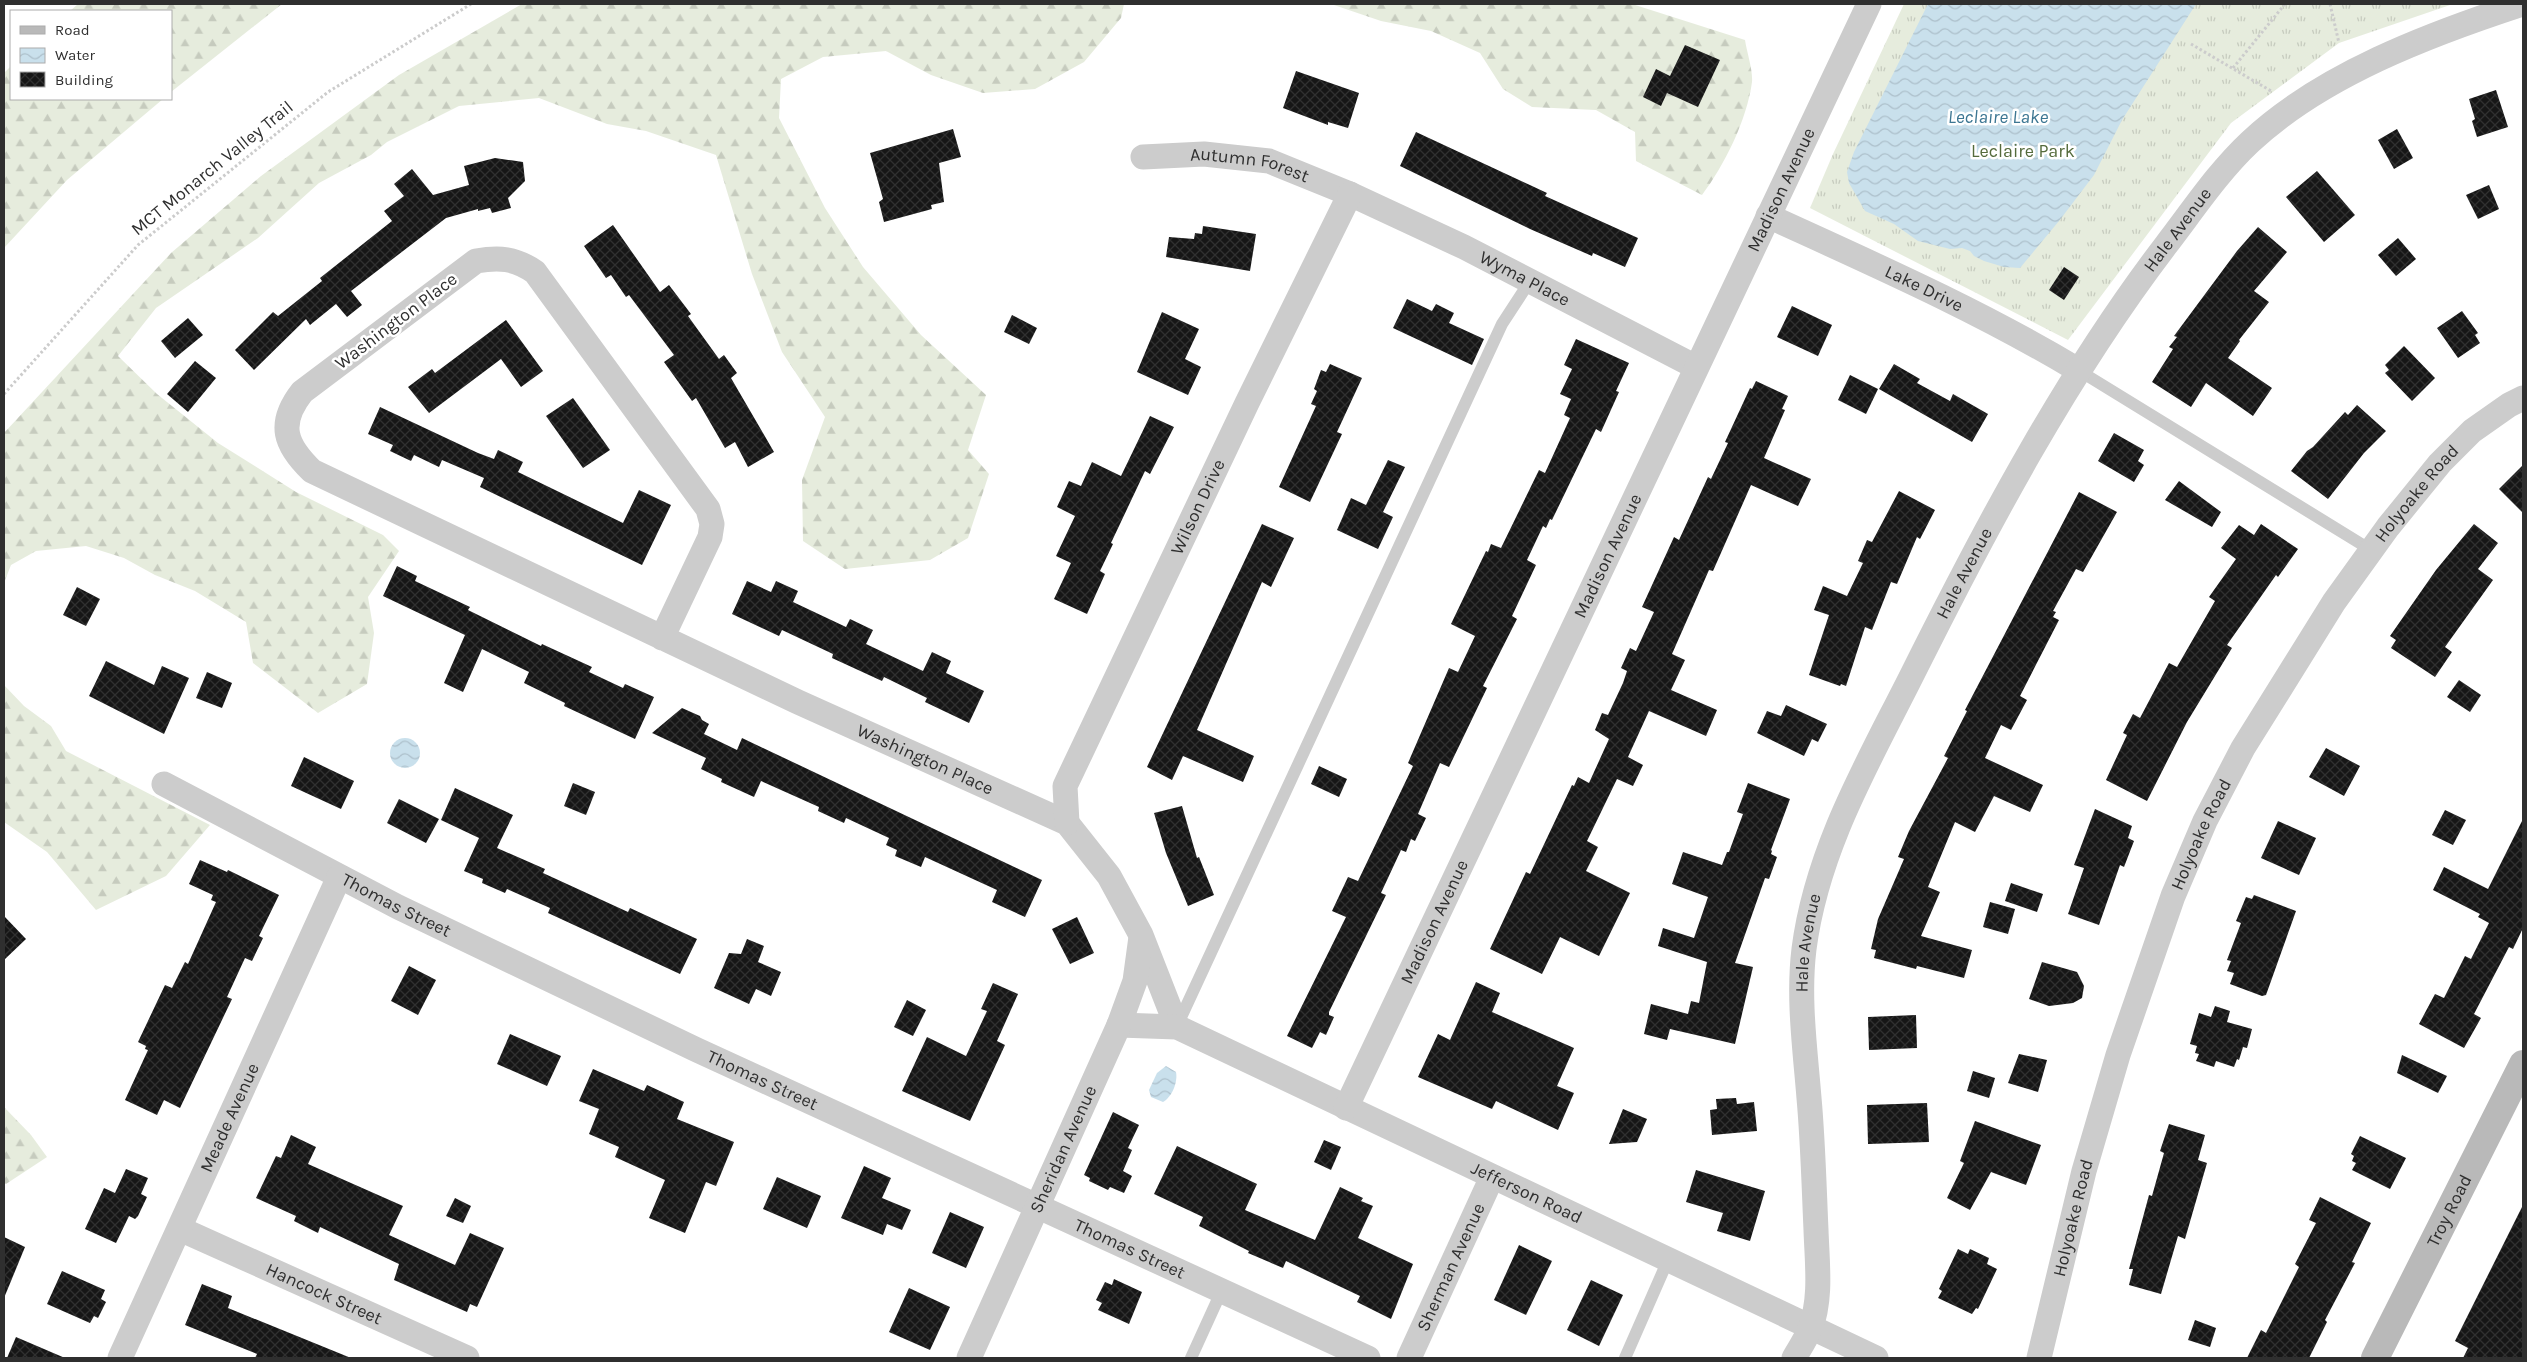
<svg xmlns="http://www.w3.org/2000/svg" width="2527" height="1362" viewBox="0 0 2527 1362" font-family="Karla,sans-serif">
<defs>
<pattern id="grass-tufts" width="24" height="20" patternUnits="userSpaceOnUse" patternTransform="scale(1.25)"><rect width="24" height="20" fill="#e6ecdd"/><path d="M3 7l-1-3M5 7V3M7 7l1-3M15 17l-1-3M17 17v-4M19 17l1-3" fill="none" stroke="#c6cbbe"/></pattern>
<pattern id="forest-firs" width="22" height="20" patternUnits="userSpaceOnUse" patternTransform="scale(1.25)"><rect width="22" height="20" fill="#e6ecdd"/><path d="M5 1l3.5 6h-7zM16 11l3.5 6h-7z" fill="#c6cbbe"/></pattern>
<pattern id="water-waves" width="16" height="10" patternUnits="userSpaceOnUse" patternTransform="scale(1.25)"><rect width="16" height="10" fill="#c9e0ec"/><path d="M0 5q4-4 8 0t8 0" fill="none" stroke="#adc0cb"/></pattern>
<pattern id="building-cross-hatch" width="8" height="8" patternUnits="userSpaceOnUse" patternTransform="scale(1.25)"><rect width="8" height="8" fill="#161616"/><path d="M0 0l8 8M0 8l8-8" fill="none" stroke="#303030"/></pattern>
</defs>
<rect width="100%" height="100%" fill="#fff"/>
<polygon fill="url(#grass-tufts)" points="1904,4 2453,4 2339,43 2231,123 2068,340 1810,208 1833,154"/>
<g fill="url(#forest-firs)">
<polygon points="78,4 282,4 171,92 171,11 70,11"/>
<polygon points="522,4 1124,4 1121,18 1084,62 1035,89 983,93 931,75 886,51 823,57 781,79 779,118 825,208 863,267 921,335 986,395 968,450 989,474 968,538 930,560 845,569 803,541 802,480 825,417 782,352 752,274 716,155 646,131 607,124 539,98 459,106 387,142 371,155 319,183 258,238 156,308 118,356 157,394 218,443 296,492 383,535 399,551 368,597 374,633 367,684 318,713 253,663 246,622 195,591 155,575 124,558 86,546 36,551 11,565 4,583 4,433 171,253 261,176 399,75"/>
<path d="M1331,4H1632L1745,40C1747,53 1753,70 1752,82C1747,120 1724,166 1702,195L1636,161L1635,132L1596,110L1532,107L1503,89L1480,53L1431,31L1381,21Z"/>
<polygon points="11,66 11,99 163,99 67,180 4,248 4,73"/>
<polygon points="4,685 24,706 51,726 66,751 210,825 166,876 96,910 47,852 4,822"/>
<polygon points="4,1107 31,1135 47,1157 6,1184 4,1183"/>
</g>
<g fill="url(#water-waves)">
<polygon points="1928,4 2196,4 2122,120 2094,175 2059,221 2020,268 2004,267 1984,261 1974,256 1970,251 1962,248 1950,249 1918,241 1894,224 1865,211 1849,183 1847,172 1854,152"/>
<circle cx="405" cy="753" r="15"/>
<path d="M1166,1066L1176,1072C1178,1082 1172,1097 1163,1102L1151,1097L1149,1090L1157,1073Z"/>
</g>
<g fill="url(#building-cross-hatch)">
<polygon points="1685,45 1720,60 1698,107 1667,93 1661,106 1643,97 1656,69 1670,76"/>
<polygon points="1296,71 1359,93 1348,128 1328,122 1328,125 1283,108"/>
<polygon points="2496,90 2508,127 2477,137 2472,121 2475,119 2469,99"/>
<polygon points="953,129 961,157 939,163 944,202 931,205 932,209 884,222 879,202 883,199 870,153"/>
<polygon points="2397,129 2413,158 2394,169 2378,140"/>
<polygon points="1416,132 1547,193 1545,196 1638,238 1625,267 1593,253 1592,256 1530,229 1400,166"/>
<polygon points="495,158 523,162 525,181 508,198 511,208 492,213 490,208 478,211 478,209 446,218 351,291 362,305 347,317 336,304 310,325 306,319 254,370 235,350 273,312 278,316 322,281 320,278 392,221 384,211 404,196 394,184 412,169 433,195 469,185 464,166"/>
<polygon points="2317,171 2355,215 2324,242 2286,197"/>
<polygon points="2489,185 2499,209 2478,219 2466,195"/>
<polygon points="613,225 660,292 669,285 691,314 688,316 719,359 724,355 737,373 731,378 774,452 748,467 735,442 725,448 696,398 692,401 664,362 674,355 629,295 626,297 611,275 606,278 584,246"/>
<polygon points="1203,226 1256,234 1250,271 1166,257 1169,237 1194,239 1195,233 1202,234"/>
<polygon points="2258,227 2287,252 2254,291 2269,302 2239,340 2240,341 2228,358 2272,388 2253,416 2206,383 2191,407 2152,382 2173,349 2169,347 2177,337 2174,336 2237,251"/>
<polygon points="2398,238 2416,259 2396,276 2378,255"/>
<polygon points="2064,267 2079,277 2064,300 2049,290"/>
<polygon points="1407,299 1432,311 1436,304 1454,313 1449,323 1484,339 1472,365 1393,328"/>
<polygon points="1792,306 1832,325 1818,356 1777,337"/>
<polygon points="2462,311 2478,333 2475,335 2480,343 2458,358 2437,328"/>
<polygon points="1162,312 1199,329 1185,359 1201,367 1188,395 1137,372"/>
<polygon points="1012,315 1037,328 1029,344 1004,332"/>
<polygon points="188,318 203,335 175,358 161,341"/>
<polygon points="506,320 543,371 521,387 501,359 429,413 408,387 432,369 435,373"/>
<polygon points="1576,339 1629,363 1616,391 1619,392 1601,432 1596,429 1552,520 1550,519 1546,528 1543,526 1527,560 1536,565 1512,616 1517,619 1483,686 1487,688 1449,767 1440,763 1418,814 1426,818 1415,841 1411,839 1406,852 1401,850 1381,893 1386,895 1329,1012 1329,1015 1334,1017 1326,1035 1320,1032 1312,1048 1287,1036 1346,917 1332,911 1348,877 1358,881 1413,766 1408,763 1449,668 1458,672 1475,636 1451,624 1486,551 1488,552 1491,544 1501,548 1539,470 1545,473 1570,418 1564,415 1571,399 1560,394 1572,369 1564,365"/>
<polygon points="2404,346 2435,378 2412,401 2385,373 2389,370 2385,365"/>
<polygon points="195,361 216,378 188,412 167,394"/>
<polygon points="1330,364 1362,378 1337,432 1342,434 1310,502 1279,487 1316,406 1311,404 1317,391 1314,389 1321,370 1326,372"/>
<polygon points="1894,364 1920,379 1917,383 1950,401 1953,394 1988,414 1972,442 1879,389"/>
<polygon points="1850,375 1878,389 1866,414 1838,400"/>
<polygon points="1756,381 1788,396 1782,409 1785,410 1764,458 1811,479 1798,506 1751,485 1713,571 1709,570 1672,654 1685,660 1671,690 1717,710 1706,736 1649,711 1628,757 1643,765 1633,786 1617,779 1587,841 1598,847 1586,871 1630,893 1599,956 1560,937 1542,974 1490,949 1526,872 1530,874 1572,785 1574,786 1578,777 1589,783 1609,739 1595,730 1602,713 1608,715 1623,683 1627,671 1621,668 1630,648 1636,651 1654,612 1642,607 1674,537 1679,540 1708,477 1711,479 1728,443 1725,442 1750,388 1752,389"/>
<polygon points="573,398 610,450 583,468 546,416"/>
<polygon points="2357,405 2386,431 2364,453 2328,499 2291,471 2307,451 2313,447 2345,412 2348,415"/>
<polygon points="380,407 478,453 494,459 498,450 523,462 518,472 623,523 639,490 671,505 642,565 480,487 484,478 442,460 439,467 414,455 411,461 390,451 393,445 368,434"/>
<polygon points="1150,416 1174,427 1150,474 1145,471 1111,543 1113,544 1100,571 1105,574 1087,614 1054,599 1071,563 1056,556 1075,516 1057,507 1069,481 1081,486 1092,462 1121,476"/>
<polygon points="2114,433 2144,450 2138,461 2144,465 2134,482 2098,461"/>
<polygon points="1388,460 1405,467 1383,512 1393,517 1378,549 1337,530 1351,498 1366,505"/>
<polygon points="2523,465 2523,513 2499,489"/>
<polygon points="2179,481 2221,512 2212,527 2165,500"/>
<polygon points="1899,491 1935,510 1920,539 1917,537 1897,584 1891,582 1872,630 1865,627 1846,686 1841,684 1840,686 1809,675 1829,615 1814,610 1823,586 1847,596 1863,563 1858,561 1867,540 1872,542"/>
<polygon points="2079,492 2117,512 2083,572 2076,569 2053,611 2056,612 2053,617 2059,620 2020,696 2027,700 2011,730 2001,725 1985,758 2043,785 2030,812 1994,796 1975,832 1955,822 1928,887 1940,892 1921,936 1972,950 1964,978 1917,966 1916,969 1874,958 1876,950 1871,949 1878,919 1904,859 1898,857 1909,831 1948,758 1944,756 1967,711 1965,710"/>
<polygon points="1262,524 1294,538 1271,587 1262,582 1197,730 1254,756 1243,782 1183,756 1172,780 1147,767"/>
<polygon points="2261,524 2298,549 2278,577 2276,575 2227,645 2232,648 2187,722 2147,801 2106,780 2127,735 2123,733 2133,714 2140,718 2169,663 2177,667 2215,601 2209,597 2236,559 2221,548 2239,525 2254,535"/>
<polygon points="2474,524 2498,543 2478,569 2493,580 2445,647 2452,652 2435,677 2391,648 2396,640 2390,636 2436,570"/>
<polygon points="397,566 417,576 415,581 470,607 468,610 541,646 542,644 592,667 589,672 623,688 625,684 654,697 635,739 564,706 565,703 524,683 529,672 482,649 463,692 444,683 465,635 383,596"/>
<polygon points="747,581 771,592 776,581 798,591 793,602 846,627 850,619 873,630 866,644 923,671 932,652 951,661 946,673 984,691 969,723 925,702 927,698 884,677 882,681 832,658 833,654 782,630 779,636 732,614"/>
<polygon points="77,587 100,599 86,626 63,615"/>
<polygon points="106,661 154,685 162,666 189,678 164,734 89,696"/>
<polygon points="207,672 232,683 222,708 196,698"/>
<polygon points="2459,680 2481,695 2470,712 2447,697"/>
<polygon points="1786,705 1827,724 1818,742 1812,739 1804,756 1757,733 1767,711 1781,716"/>
<polygon points="682,708 700,716 702,720 709,724 704,734 737,750 742,738 1042,880 1025,917 992,902 997,890 925,857 921,867 895,856 897,850 886,845 889,838 846,818 844,823 818,811 819,807 761,781 754,797 721,782 722,779 701,769 706,758 652,733"/>
<polygon points="2326,748 2360,766 2344,796 2309,777"/>
<polygon points="304,757 354,781 341,809 291,786"/>
<polygon points="1319,766 1347,779 1339,797 1311,784"/>
<polygon points="573,783 595,792 586,815 564,806"/>
<polygon points="1748,783 1790,799 1771,850 1772,851 1771,854 1777,857 1769,879 1765,878 1735,963 1753,967 1735,1044 1670,1029 1667,1040 1644,1034 1651,1004 1688,1014 1691,1001 1699,1003 1707,962 1658,946 1663,928 1694,938 1708,897 1672,884 1683,852 1722,865 1727,852 1729,852 1743,814 1737,812"/>
<polygon points="455,788 513,815 497,848 545,869 543,873 628,912 630,908 697,939 680,974 548,913 550,908 507,889 505,893 482,883 483,879 464,871 479,838 441,820"/>
<polygon points="399,799 439,819 426,843 387,823"/>
<polygon points="1182,806 1197,858 1199,857 1214,895 1188,906 1166,853 1154,813"/>
<polygon points="2095,809 2132,826 2128,838 2134,841 2124,867 2120,865 2099,925 2068,914 2084,868 2074,865"/>
<polygon points="2445,810 2466,820 2453,845 2432,835"/>
<polygon points="2523,819 2523,928 2513,949 2509,947 2474,1014 2481,1018 2464,1048 2419,1024 2435,994 2444,998 2465,956 2471,959 2489,923 2478,917 2480,914 2433,890 2444,867 2488,889"/>
<polygon points="2278,821 2316,838 2299,875 2261,858"/>
<polygon points="200,860 227,872 228,870 279,895 259,936 263,938 252,961 245,958 227,997 232,999 180,1108 164,1100 157,1115 125,1100 148,1050 145,1049 146,1046 138,1042 165,985 172,988 185,962 188,964 216,902 211,900 213,895 189,884"/>
<polygon points="2011,883 2043,894 2037,912 2005,901"/>
<polygon points="2254,895 2296,911 2266,995 2262,996 2230,984 2234,973 2227,971 2231,961 2227,960 2241,923 2236,921 2246,897 2252,899"/>
<polygon points="1990,902 2015,909 2008,934 1983,927"/>
<polygon points="4,916 26,939 4,960"/>
<polygon points="1077,917 1094,953 1070,964 1052,929"/>
<polygon points="747,939 764,946 758,962 781,972 771,996 756,989 749,1004 714,988 729,953 741,954"/>
<polygon points="2042,962 2077,972 2084,986 2082,998 2073,1003 2049,1006 2029,999"/>
<polygon points="409,966 436,980 418,1015 391,1001"/>
<polygon points="1476,982 1500,993 1492,1012 1574,1048 1557,1086 1574,1093 1558,1130 1496,1101 1492,1109 1418,1077 1438,1034 1450,1040"/>
<polygon points="993,983 1018,994 997,1041 1005,1045 970,1121 902,1091 927,1037 966,1056 987,1011 981,1009"/>
<polygon points="907,1000 926,1010 913,1036 894,1027"/>
<polygon points="2215,1006 2230,1011 2227,1022 2252,1029 2247,1048 2243,1047 2239,1060 2237,1059 2234,1067 2216,1061 2214,1067 2196,1061 2199,1054 2195,1053 2197,1046 2190,1044 2199,1013 2211,1017"/>
<polygon points="1916,1015 1917,1048 1869,1050 1868,1017"/>
<polygon points="510,1034 561,1056 547,1086 497,1064"/>
<polygon points="2019,1054 2047,1060 2038,1092 2008,1083"/>
<polygon points="2402,1055 2447,1076 2438,1093 2397,1073"/>
<polygon points="593,1069 644,1091 647,1085 684,1102 677,1119 734,1142 716,1186 706,1182 685,1233 649,1218 665,1180 615,1157 619,1147 589,1134 599,1109 579,1101"/>
<polygon points="1973,1071 1995,1078 1989,1098 1967,1091"/>
<polygon points="1736,1098 1737,1104 1754,1102 1757,1131 1712,1135 1710,1110 1717,1109 1716,1099"/>
<polygon points="1927,1103 1929,1142 1868,1144 1867,1105"/>
<polygon points="1623,1109 1647,1119 1637,1142 1609,1144"/>
<polygon points="1113,1112 1139,1125 1128,1148 1132,1150 1123,1171 1132,1176 1124,1193 1110,1187 1108,1190 1089,1181 1090,1178 1084,1175"/>
<polygon points="1975,1121 2041,1145 2026,1185 1991,1172 1970,1210 1947,1198 1964,1163 1960,1161"/>
<polygon points="2169,1124 2205,1135 2198,1160 2207,1163 2185,1239 2178,1236 2161,1294 2129,1285 2133,1269 2129,1269 2149,1195 2152,1196 2164,1153 2160,1151"/>
<polygon points="291,1135 316,1147 308,1164 403,1206 389,1235 455,1265 470,1233 504,1248 477,1307 470,1304 467,1312 394,1280 399,1264 320,1227 318,1233 294,1221 296,1216 256,1198 276,1156 281,1158"/>
<polygon points="2360,1136 2406,1158 2390,1189 2352,1170 2356,1163 2352,1161 2354,1156 2351,1154"/>
<polygon points="1324,1140 1341,1147 1331,1170 1314,1162"/>
<polygon points="1177,1146 1257,1184 1245,1210 1315,1240 1340,1187 1363,1198 1361,1201 1373,1206 1358,1238 1413,1264 1391,1319 1357,1302 1360,1296 1286,1261 1283,1268 1248,1253 1249,1251 1199,1226 1203,1217 1154,1194"/>
<polygon points="864,1166 891,1178 882,1198 911,1210 902,1230 887,1224 883,1235 841,1218"/>
<polygon points="126,1169 148,1178 141,1194 147,1197 138,1216 135,1219 129,1216 116,1243 85,1229 104,1188 115,1193"/>
<polygon points="1696,1170 1765,1191 1750,1241 1717,1231 1723,1213 1686,1202"/>
<polygon points="777,1177 821,1196 807,1228 763,1209"/>
<polygon points="2320,1197 2371,1223 2352,1262 2355,1263 2325,1320 2327,1322 2309,1358 2247,1358 2261,1330 2266,1333 2299,1267 2295,1264 2316,1223 2309,1220"/>
<polygon points="455,1198 471,1206 463,1223 446,1216"/>
<polygon points="2523,1205 2523,1358 2463,1358 2468,1348 2455,1341"/>
<polygon points="950,1212 984,1227 966,1268 932,1253"/>
<polygon points="4,1237 25,1247 4,1298"/>
<polygon points="1519,1245 1552,1261 1526,1315 1494,1300"/>
<polygon points="1958,1249 1968,1254 1970,1249 1989,1258 1987,1264 1997,1269 1978,1309 1976,1308 1972,1314 1938,1298 1942,1291 1939,1289"/>
<polygon points="62,1271 105,1290 101,1299 106,1302 98,1318 94,1316 90,1323 47,1304"/>
<polygon points="1114,1279 1142,1292 1129,1324 1098,1310 1102,1303 1096,1300 1105,1282 1112,1285"/>
<polygon points="1591,1280 1623,1295 1599,1346 1567,1330"/>
<polygon points="202,1284 232,1296 228,1308 351,1358 255,1358 257,1354 185,1325"/>
<polygon points="909,1288 950,1307 930,1350 889,1332"/>
<polygon points="2195,1320 2216,1328 2210,1347 2188,1340"/>
<polygon points="16,1337 65,1358 7,1358"/>
</g>
<g fill="none" stroke-linecap="round" stroke-linejoin="round">
<g stroke="#ccc" stroke-width="3" stroke-dasharray="2.5 2.5" stroke-linecap="butt">
<polyline points="2330,4 2339,43"/>
<polyline points="2191,44 2271,91"/>
<polyline points="2233,68 2285,4"/>
<polyline points="4,394 138,245 328,92 471,4"/>
</g>
<g stroke="#ccc" stroke-width="12">
<polyline points="2078,370 2371,550"/>
<polyline points="1177,1026 1502,324 1530,281"/>
<polyline points="1191,1358 1222,1290"/>
<polyline points="1625,1358 1668,1260"/>
</g>
<g stroke="#ccc" stroke-width="25">
<path id="s1" d="M1143,157L1204,154L1269,161L1350,194L1464,247L1696,367"/>
<path id="s2" d="M1768,216C1873,264 1978,310 2078,370"/>
<path id="s3" d="M662,638L710,537L712,524L708,509L535,272C515,258 499,257 476,261L302,392C277,424 285,445 312,471L798,702L1067,823L1109,876L1141,935L1177,1027"/>
<path id="s4" d="M164,784L398,907L697,1050L1368,1358"/>
<path id="s5" d="M1067,823L1065,786L1247,403L1350,194"/>
<path id="s6" d="M1119,1025L1177,1027L1876,1358"/>
<path id="s7" d="M1346,1108L1869,4"/>
<path id="s8" d="M180,1229L467,1358"/>
<path id="s9" d="M120,1358L339,877"/>
<path id="s10" d="M969,1358L1119,1025L1135,981L1141,937"/>
<path id="s11" d="M1409,1358L1492,1177"/>
<path id="s12" d="M1794,1358C1799,1349 1806,1339 1810,1329C1822,1299 1817,1262 1816,1230C1814,1186 1813,1142 1809,1098C1805,1048 1798,998 1804,949C1817,848 1869,761 1913,673C1987,525 2066,376 2166,245C2193,210 2218,172 2250,142C2321,75 2430,34 2522,4"/>
<path id="s13" d="M2039,1358L2084,1171L2118,1055L2173,896L2205,821L2243,748L2334,602L2388,527L2440,463L2472,431L2509,405L2523,398"/>
</g>
<path stroke="#b9b9b9" stroke-width="28" id="s14" d="M2375,1358L2523,1064"/>
</g>
<g text-anchor="middle" stroke-width="5" stroke-linejoin="round" paint-order="stroke">
<g font-size="18" fill="#556b3c" stroke="#fff">
<text x="2023" y="157">Leclaire Park</text>
</g>
<g font-size="18" fill="#2f2f2f" stroke="#fff">
<text transform="translate(212 168) rotate(-39)" y="6">MCT Monarch Valley Trail</text>
<text dy="6" stroke="none"><textPath href="#s1" startOffset="108">Autumn Forest</textPath></text>
<text dy="6" stroke="none"><textPath href="#s7" startOffset="1016">Madison Avenue</textPath></text>
<text dy="6" stroke="none"><textPath href="#s12" startOffset="1230">Hale Avenue</textPath></text>
<text dy="6" stroke="none"><textPath href="#s1" startOffset="408">Wyma Place</textPath></text>
<text dy="6" stroke="none"><textPath href="#s2" startOffset="172">Lake Drive</textPath></text>
<text transform="translate(396 321) rotate(-37)" y="6">Washington Place</text>
<text dy="6" stroke="none"><textPath href="#s13" startOffset="954">Holyoake Road</textPath></text>
<text dy="6" stroke="none"><textPath href="#s5" startOffset="346">Wilson Drive</textPath></text>
<text dy="6" stroke="none"><textPath href="#s7" startOffset="611">Madison Avenue</textPath></text>
<text dy="6" stroke="none"><textPath href="#s12" startOffset="825">Hale Avenue</textPath></text>
<text dy="6" stroke="none"><textPath href="#s3" startOffset="1482">Washington Place</textPath></text>
<text dy="6" stroke="none"><textPath href="#s13" startOffset="549">Holyoake Road</textPath></text>
<text dy="6" stroke="none"><textPath href="#s4" startOffset="262">Thomas Street</textPath></text>
<text dy="6" stroke="none"><textPath href="#s7" startOffset="206">Madison Avenue</textPath></text>
<text dy="6" stroke="none"><textPath href="#s12" startOffset="421">Hale Avenue</textPath></text>
<text dy="6" stroke="none"><textPath href="#s4" startOffset="668">Thomas Street</textPath></text>
<text dy="6" stroke="none"><textPath href="#s9" startOffset="264">Meade Avenue</textPath></text>
<text dy="6" stroke="none"><textPath href="#s10" startOffset="229">Sheridan Avenue</textPath></text>
<text dy="6" stroke="none"><textPath href="#s6" startOffset="445">Jefferson Road</textPath></text>
<text dy="6" stroke="none"><textPath href="#s14" startOffset="165">Troy Road</textPath></text>
<text dy="6" stroke="none"><textPath href="#s13" startOffset="144">Holyoake Road</textPath></text>
<text dy="6" stroke="none"><textPath href="#s4" startOffset="1072">Thomas Street</textPath></text>
<text dy="6" stroke="none"><textPath href="#s11" startOffset="100">Sherman Avenue</textPath></text>
<text dy="6" stroke="none"><textPath href="#s8" startOffset="158">Hancock Street</textPath></text>
</g>
<g font-size="19" font-style="italic" fill="#3c7692" stroke="#fff">
<text x="1998" y="123">Leclaire Lake</text>
</g>
</g>
<rect width="2527" height="1362" fill="none" stroke="#2f2f2f" stroke-width="10"/>
<rect x="10" y="10" width="162" height="90" fill="#ffffff" stroke="#acacac"/>
<rect x="20" y="26" width="25" height="8" fill="#b9b9b9" stroke="#acacac"/>
<text x="55" y="35" font-size="15" fill="#2f2f2f">Road</text>
<rect x="20" y="48" width="25" height="15" fill="url(#water-waves)" stroke="#acacac"/>
<text x="55" y="60" font-size="15" fill="#2f2f2f">Water</text>
<rect x="20" y="72" width="25" height="15" fill="url(#building-cross-hatch)" stroke="#acacac"/>
<text x="55" y="85" font-size="15" fill="#2f2f2f">Building</text>
</svg>
